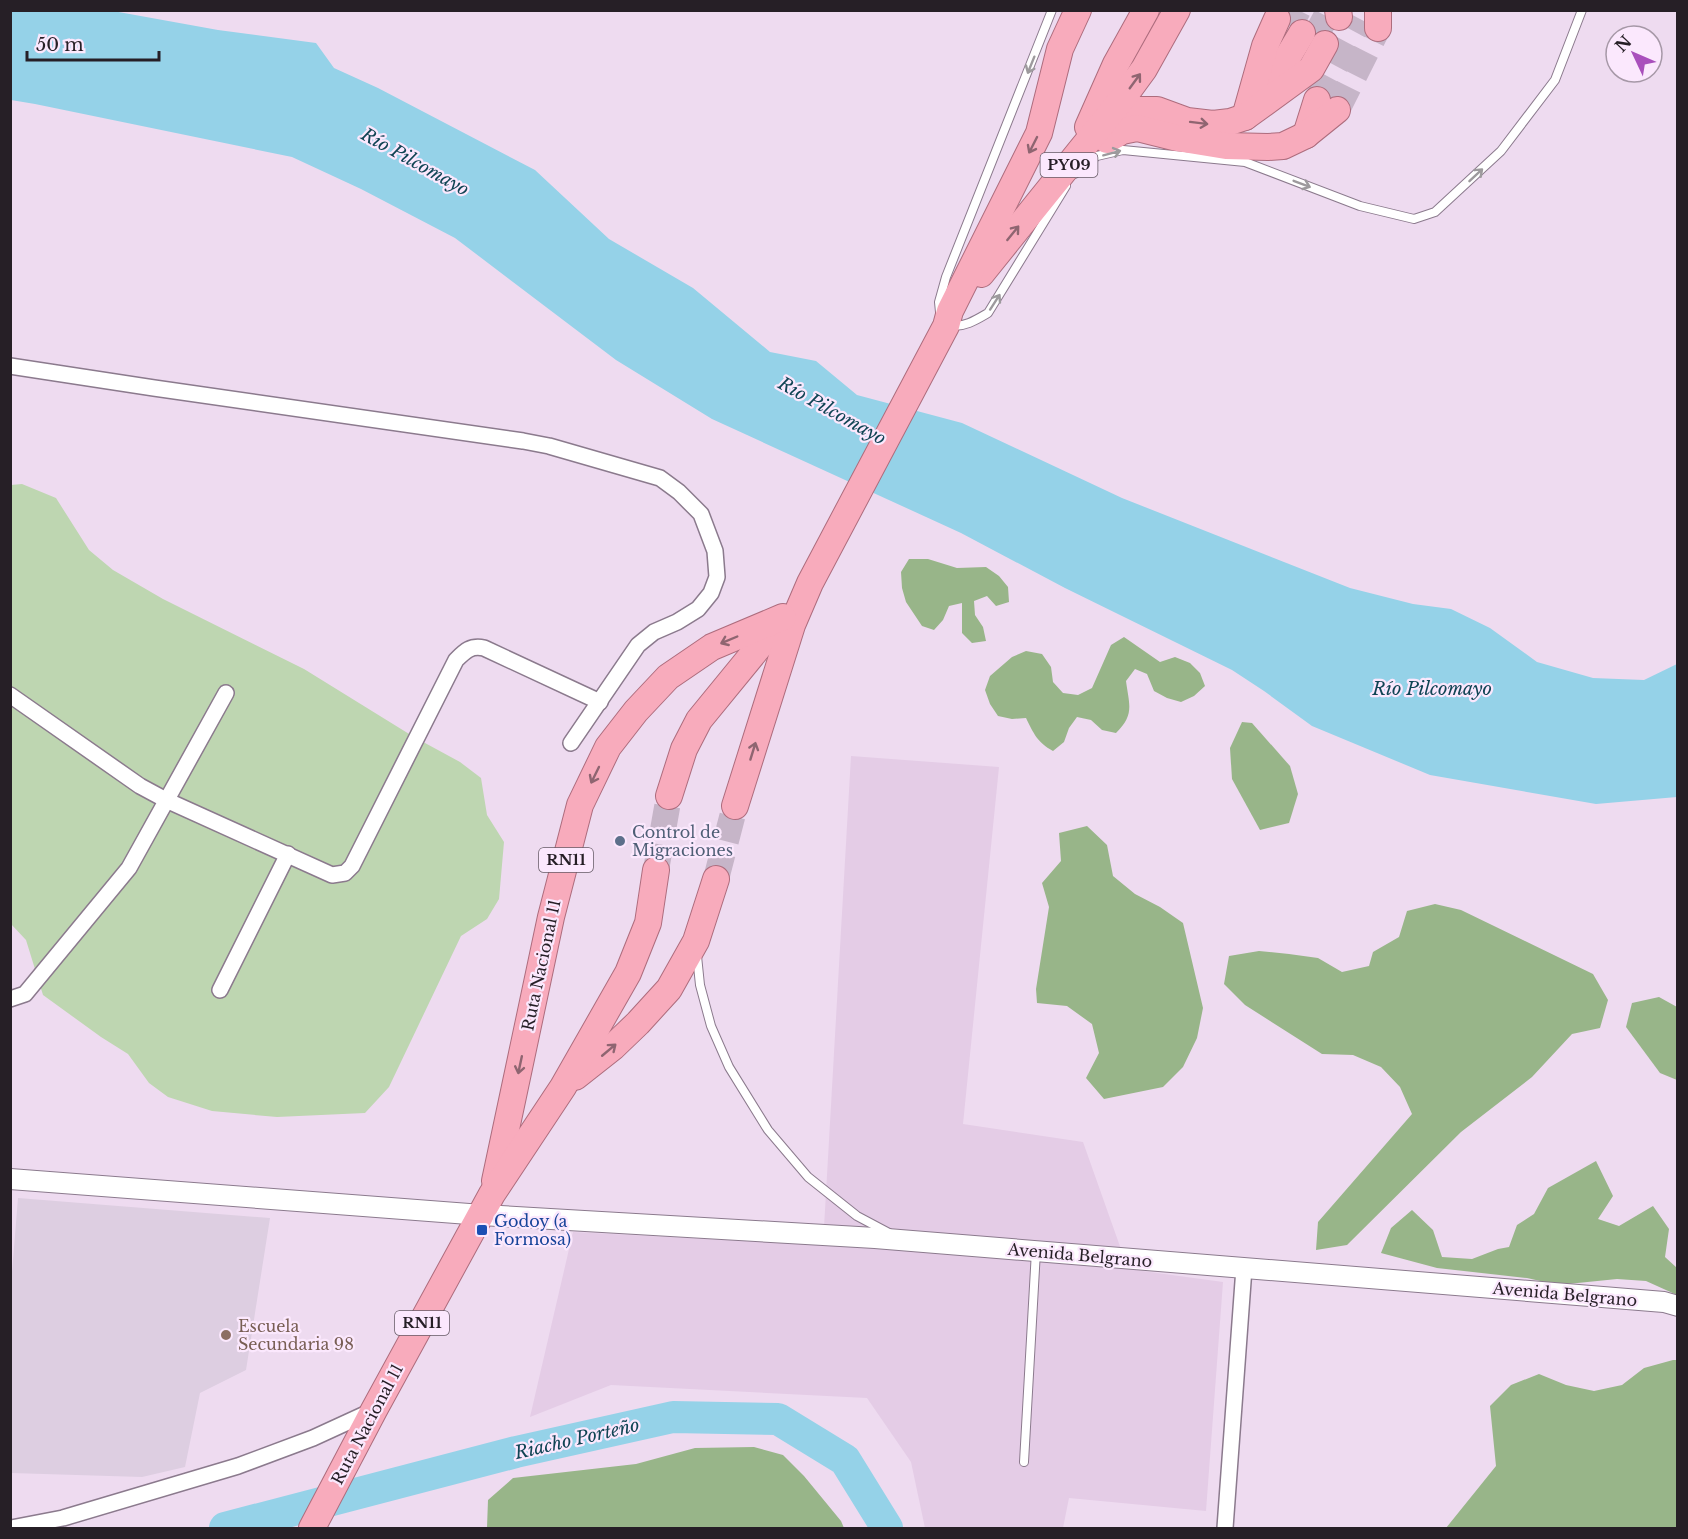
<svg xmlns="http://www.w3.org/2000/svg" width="1688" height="1539" viewBox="0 0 1688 1539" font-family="'Libre Baskerville',serif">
<rect width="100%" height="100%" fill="#eedbf0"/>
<polygon fill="#e4cce6" points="851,756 999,767 963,1124 1083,1142 1128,1269 1223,1282 1206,1511 1069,1498 1063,1528 925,1528 911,1462 867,1398 611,1385 530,1417 573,1232 823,1245"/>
<polygon fill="#ddcee1" points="18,1198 270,1218 246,1370 200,1393 185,1467 142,1477 11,1473 10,1297"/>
<polygon fill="#bed6b1" points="22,484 56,498 89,550 113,570 163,599 304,669 414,737 460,762 481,778 487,815 504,842 499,899 487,919 461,936 389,1087 365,1113 277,1117 212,1111 168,1097 149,1083 128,1054 101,1037 43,995 26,940 11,924 11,485"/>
<g fill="#98b589">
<polygon points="909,559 928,559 957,568 986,567 999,576 1008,587 1009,602 996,606 987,596 974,601 975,615 983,627 986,641 972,643 962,633 962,603 949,606 943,620 934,630 922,626 906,602 902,588 901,572"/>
<path d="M1124,637L1160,662L1175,657L1190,663L1200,673L1205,686L1194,696L1181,702L1167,698L1154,691L1147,674L1135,669L1126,681C1129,704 1135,715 1116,733L1102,730L1091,720L1077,717L1069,728L1064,742L1053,751C1037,742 1034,734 1026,718L1012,719L998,716L990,704L985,690L990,676L1012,657L1026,651L1042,654L1051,667L1053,682L1063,693L1078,695L1092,688L1111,645Z"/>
<polygon points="1242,722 1252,723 1290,766 1298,794 1289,823 1260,830 1232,779 1230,748"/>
<polygon points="1087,826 1107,845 1113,876 1135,894 1160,907 1183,923 1203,1008 1197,1038 1183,1067 1163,1087 1104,1099 1086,1078 1099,1053 1092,1024 1067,1006 1037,1003 1036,989 1049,907 1042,883 1061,861 1059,833"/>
<polygon points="1435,904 1461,910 1593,974 1608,1000 1600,1028 1572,1034 1532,1077 1461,1132 1347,1245 1316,1250 1318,1222 1412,1114 1400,1087 1381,1067 1353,1055 1322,1054 1245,1005 1224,984 1229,956 1259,951 1289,954 1318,958 1342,972 1369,966 1373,952 1399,937 1407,911"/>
<polygon points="1659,997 1677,1007 1677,1080 1660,1073 1626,1027 1632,1003"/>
<polygon points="1596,1161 1613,1196 1598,1219 1619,1226 1653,1206 1669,1229 1665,1257 1677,1268 1677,1295 1646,1281 1617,1279 1558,1285 1527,1278 1437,1268 1381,1253 1391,1228 1412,1210 1433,1230 1442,1257 1472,1259 1498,1249 1509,1247 1517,1225 1534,1214 1548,1188"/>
<polygon points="1673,1360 1678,1360 1677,1528 1446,1528 1496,1466 1490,1406 1511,1385 1539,1374 1566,1385 1594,1391 1622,1385 1644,1368"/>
<polygon points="754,1447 783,1455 804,1476 841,1521 844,1528 487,1528 488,1500 513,1478 636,1464 695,1448"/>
</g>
<polygon fill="#95d2e8" points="10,11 113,11 218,30 316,43 334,68 378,88 535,170 609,239 693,288 770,352 816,361 857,395 962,423 1122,498 1350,588 1413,604 1451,609 1490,628 1537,662 1593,678 1644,680 1677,664 1677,797 1596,804 1430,775 1312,726 1264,691 1232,670 1065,588 961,533 712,419 616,360 455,238 361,189 292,157 35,104 11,100"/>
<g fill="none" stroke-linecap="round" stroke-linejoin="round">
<polyline stroke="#95d2e8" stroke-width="32" points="225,1528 516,1452 673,1417 778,1419 845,1460 887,1528"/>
<g stroke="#c6b5c8" stroke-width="26" stroke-dasharray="26 13" stroke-linecap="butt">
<polyline points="1290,26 1298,10"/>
<polyline points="1314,39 1329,11"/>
<polyline points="1317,100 1360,19"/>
<polyline points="1337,110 1378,28"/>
<polyline points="656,870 669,796"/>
<polyline points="716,879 735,806"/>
</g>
<g stroke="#8b7a8d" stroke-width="10">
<g id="service">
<polyline points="1075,174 1097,156 1123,150 1245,162 1360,206 1414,219 1435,212 1501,151 1555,80 1582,10"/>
<polyline points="940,312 939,302 946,277 1052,10"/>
<path d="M951,326C965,327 976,320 988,313L1066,186"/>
<polyline points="697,956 700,985 711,1026 729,1067 768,1130 808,1177 857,1216 889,1233"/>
<polyline points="1024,1462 1036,1251"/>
</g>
</g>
<g stroke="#8b7a8d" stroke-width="18">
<g id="minor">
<polyline points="10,366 154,388 523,441 549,446 660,478 679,492 701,514 715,551 717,577 711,593 698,609 677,622 654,632 638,645 571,743"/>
<path d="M10,695L140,786L166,800L332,875L345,873L352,866L456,660C465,651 471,645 484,648L600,702"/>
<polyline points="220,990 288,854"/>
<polyline points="10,999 25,994 129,868 226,693"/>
<polyline points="11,1528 63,1518 238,1466 313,1438 374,1410"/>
<polyline points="1225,1528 1244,1268"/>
</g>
</g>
<g stroke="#8b7a8d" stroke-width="22">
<polyline id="tertiary" points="10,1179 482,1215 875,1238 1664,1302 1678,1306"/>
</g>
<g stroke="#ad6c7d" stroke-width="28">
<g id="trunk">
<polyline points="1338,10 1339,17"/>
<polyline points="1378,28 1378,10"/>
<polyline points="1259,97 1287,58 1302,33"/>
<polyline points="1245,117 1265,46 1277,19"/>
<polyline points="1088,127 1116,64 1146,10"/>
<polyline points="1107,129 1125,116 1138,110 1157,110 1187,121 1213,124 1230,122 1245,117 1311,69 1325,44"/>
<polyline points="1306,135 1317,100"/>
<polyline points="1107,140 1122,131 1137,128 1177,138 1226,146 1268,147 1283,146 1306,135 1337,110"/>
<polyline points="981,274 1122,99 1144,69 1177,10"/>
<polyline points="669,796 684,749 699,720 780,621"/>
<polyline points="735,806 792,625 810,583 946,326 950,311 1039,133 1060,49 1078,10"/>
<polyline points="575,1077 613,1047 638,1023 669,989 696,941 716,879"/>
<polyline points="495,1181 551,917 580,805 608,747 636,711 668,677 712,647 783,617"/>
<polyline points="312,1528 374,1410 492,1194 563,1087 628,973 648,923 656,870"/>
</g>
</g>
<use href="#service" stroke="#fff" stroke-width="8"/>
<use href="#minor" stroke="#fff" stroke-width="15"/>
<use href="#tertiary" stroke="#fff" stroke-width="20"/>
<use href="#trunk" stroke="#f8abbc" stroke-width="26"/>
</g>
<defs><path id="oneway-shaft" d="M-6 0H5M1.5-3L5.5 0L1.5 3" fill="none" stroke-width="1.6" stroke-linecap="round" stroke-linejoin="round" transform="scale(1.5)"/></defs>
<g stroke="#9d9a9d">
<use href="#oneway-shaft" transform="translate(1031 65) rotate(112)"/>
<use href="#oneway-shaft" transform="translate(1112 153) rotate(-15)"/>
<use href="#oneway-shaft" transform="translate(1476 175) rotate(-43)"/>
<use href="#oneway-shaft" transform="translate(1302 184) rotate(21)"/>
<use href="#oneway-shaft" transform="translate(995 302) rotate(-57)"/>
</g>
<g stroke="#8f6571">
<use href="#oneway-shaft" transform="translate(1135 81) rotate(-54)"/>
<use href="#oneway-shaft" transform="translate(1199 123) rotate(7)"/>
<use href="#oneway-shaft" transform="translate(1033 145) rotate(117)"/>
<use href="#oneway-shaft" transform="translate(1013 233) rotate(-51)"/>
<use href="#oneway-shaft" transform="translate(729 640) rotate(157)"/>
<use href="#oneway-shaft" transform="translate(753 751) rotate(-73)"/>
<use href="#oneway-shaft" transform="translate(595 775) rotate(116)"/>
<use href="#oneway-shaft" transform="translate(609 1050) rotate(-40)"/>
<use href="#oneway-shaft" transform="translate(520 1065) rotate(102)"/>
</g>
<circle fill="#5c6f8a" stroke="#fbe8fd" stroke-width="2" cx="620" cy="841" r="6"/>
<rect fill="#1a4fb4" stroke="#fbe8fd" stroke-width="2" x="476" y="1224" width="12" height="12" rx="3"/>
<circle fill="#8d6e63" stroke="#fbe8fd" stroke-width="2" cx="226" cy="1335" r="6"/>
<g text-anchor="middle" stroke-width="4.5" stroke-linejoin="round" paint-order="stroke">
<g fill="#fbe8fd" stroke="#665b66" stroke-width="1.5">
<rect x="1040.5" y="153" width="57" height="24" rx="4.5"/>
<rect x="539" y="848" width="54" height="24" rx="4.5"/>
<rect x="395" y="1311" width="54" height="24" rx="4.5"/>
</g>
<g font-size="15" font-weight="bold" fill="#261f26">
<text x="1069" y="170">PY09</text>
<text x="566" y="865">RN11</text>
<text x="422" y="1328">RN11</text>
</g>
<g font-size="16" fill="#4e5e75" stroke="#fbe8fd" text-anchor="start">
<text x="632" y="838">Control de<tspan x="632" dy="18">Migraciones</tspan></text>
</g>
<g font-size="16" fill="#261f26" stroke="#fbe8fd">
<text transform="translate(541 965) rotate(-78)" y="6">Ruta Nacional 11</text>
<text transform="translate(1080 1255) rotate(5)" y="6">Avenida Belgrano</text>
<text transform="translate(1565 1294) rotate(5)" y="6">Avenida Belgrano</text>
<text transform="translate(367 1424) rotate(-62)" y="6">Ruta Nacional 11</text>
</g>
<g font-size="16" fill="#164399" stroke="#fbe8fd" text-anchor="start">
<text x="494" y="1227">Godoy (a<tspan x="494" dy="18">Formosa)</tspan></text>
</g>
<g font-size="16" fill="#785e54" stroke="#fbe8fd" text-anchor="start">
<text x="238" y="1332">Escuela<tspan x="238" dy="18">Secundaria 98</tspan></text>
</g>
<g font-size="18" font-style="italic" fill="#104454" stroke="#fbe8fd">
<text transform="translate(415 162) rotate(29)" y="6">Río Pilcomayo</text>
<text transform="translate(832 411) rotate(29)" y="6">Río Pilcomayo</text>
<text x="1432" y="695">Río Pilcomayo</text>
<text transform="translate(577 1439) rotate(-13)" y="6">Riacho Porteño</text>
</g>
</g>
<rect width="1688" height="1539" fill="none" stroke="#261f26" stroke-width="24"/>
<g transform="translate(1634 54) rotate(314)"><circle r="28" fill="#fbe8fd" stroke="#a698a7" stroke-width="1.5"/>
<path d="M0-4.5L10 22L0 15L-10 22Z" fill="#a94fbc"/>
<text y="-9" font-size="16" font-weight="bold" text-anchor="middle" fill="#261f26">N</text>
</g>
<path d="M27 51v9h132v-9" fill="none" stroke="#261f26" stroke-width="3"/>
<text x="36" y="51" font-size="18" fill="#261f26" stroke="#fbe8fd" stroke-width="4.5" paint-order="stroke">50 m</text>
</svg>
